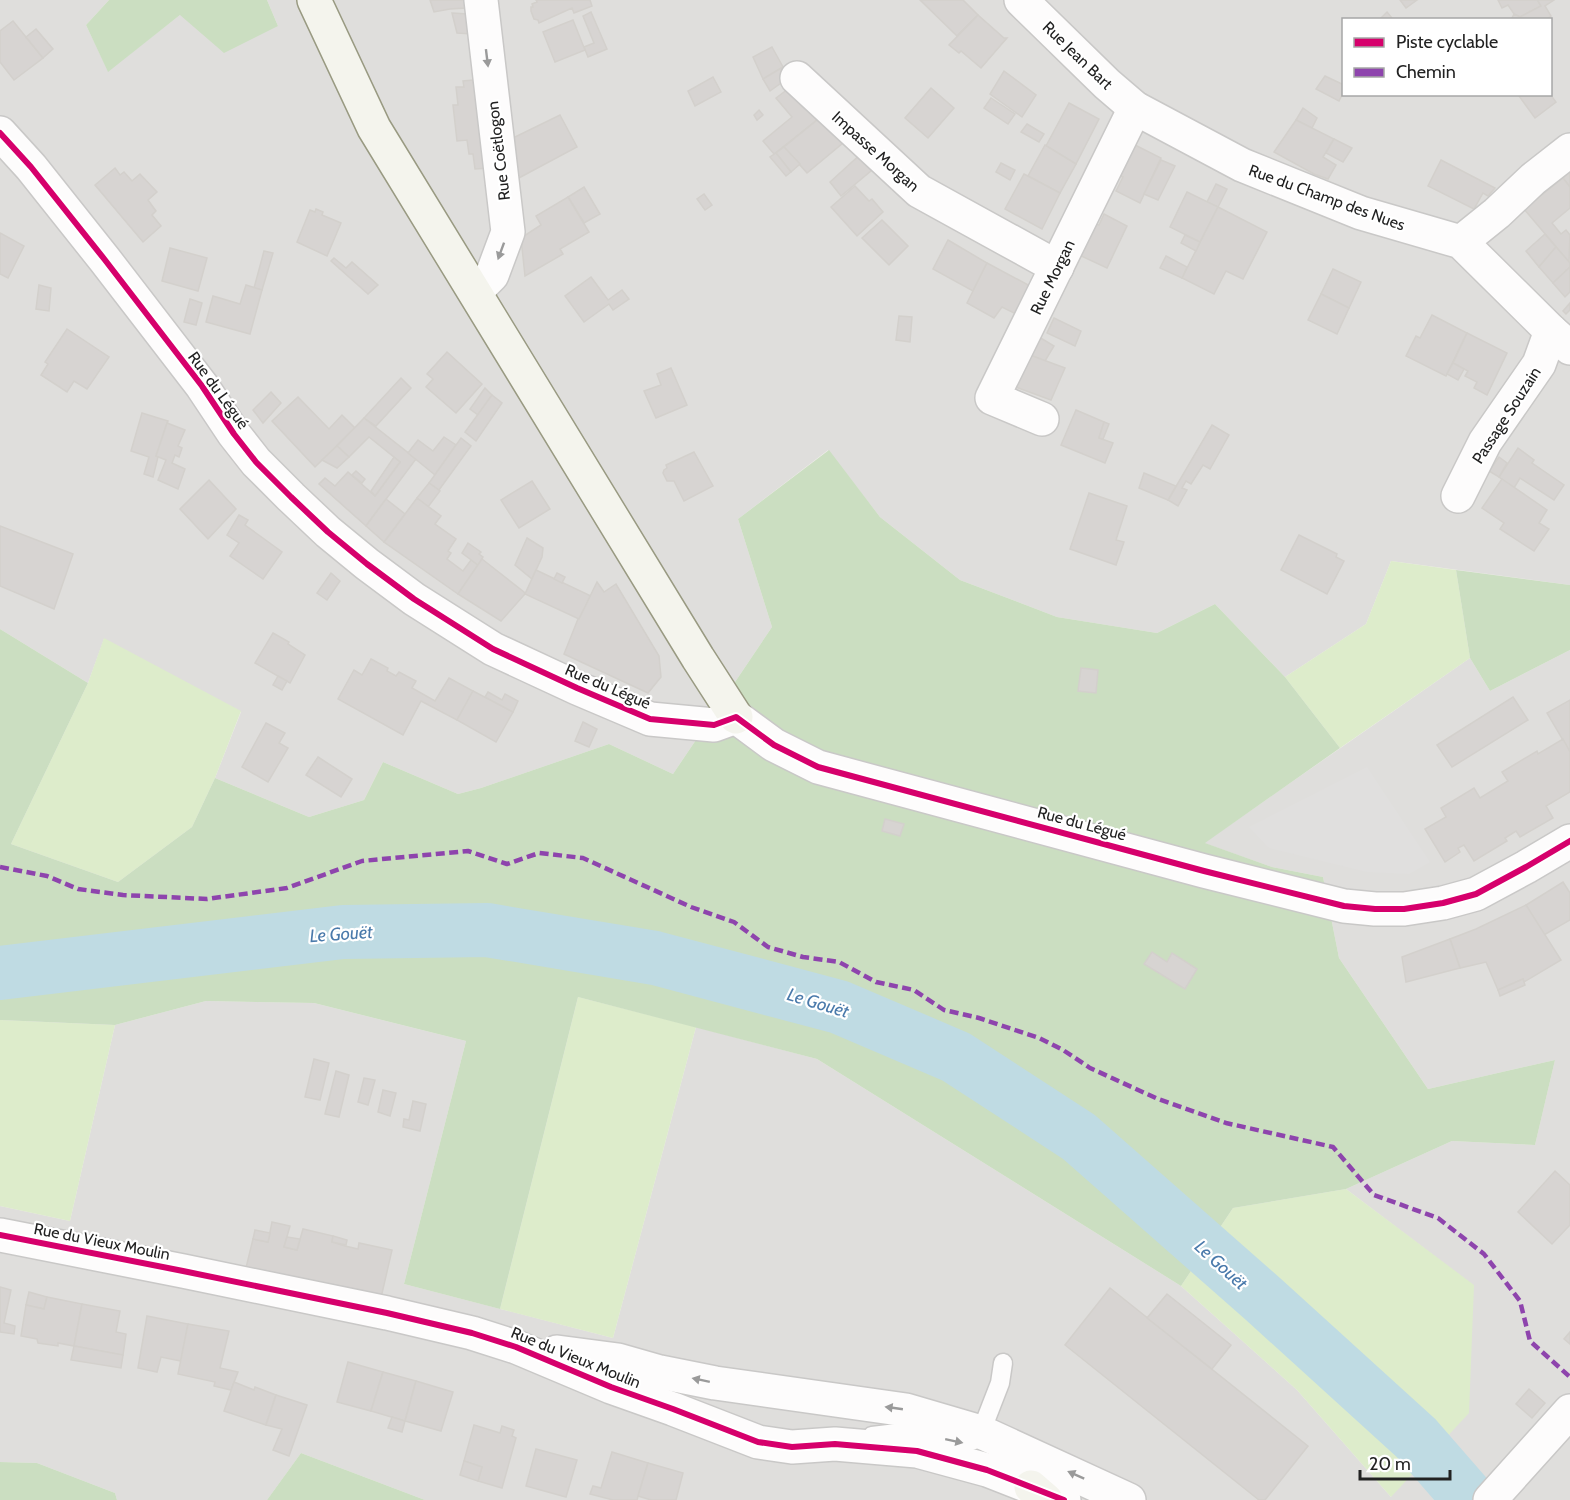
<svg xmlns="http://www.w3.org/2000/svg" width="1570" height="1500" viewBox="0 0 1570 1500" font-family="Cabin,sans-serif">
<rect width="100%" height="100%" fill="#f0eeeb"/>
<g fill="#dfdedc" fill-rule="evenodd">
<path d="M0,0H109L86,25L108,71L180,15L278,26L267,0H1570V585L1391,561L1366,624L1285,677L1215,604L1157,633L1057,617L960,580L880,517L828,450L738,519L772,627L673,774L609,744L481,788L458,794L383,762L364,800L309,817L215,778L241,712L104,639L88,683L0,629ZM1344,20H1550V94H1344Z"/>
<polygon points="1570,650 1570,1500 425,1500 301,1453 267,1500 117,1500 115,1493 37,1463 0,1462 0,1206 70,1221 115,1025 206,1001 314,1003 466,1041 404,1284 613,1338 696,1027 817,1059 1181,1286 1297,1390 1391,1497 1474,1286 1346,1189 1452,1141 1535,1145 1555,1060 1428,1089 1339,958 1323,877 1272,867 1204,843 1470,658 1490,691"/>
</g>
<g fill="#ddeccb">
<polygon points="1391,561 1456,570 1470,658 1340,748 1285,677 1366,624"/>
<polygon points="104,638 241,711 215,778 192,827 118,882 11,844 88,683"/>
<polygon points="578,997 696,1027 613,1338 500,1309"/>
<polygon points="0,1020 115,1025 70,1221 0,1206"/>
<polygon points="1346,1189 1474,1285 1469,1413 1391,1497 1297,1390 1181,1286 1233,1208"/>
</g>
<g fill="#cbdec1">
<polygon points="109,0 267,0 278,26 224,53 180,15 108,72 86,25"/>
<polygon points="829,450 880,517 960,580 1057,617 1157,633 1215,604 1285,677 1340,748 1205,843 1272,867 1323,877 1339,958 1428,1089 1555,1060 1535,1145 1452,1141 1346,1189 1233,1208 1181,1286 817,1059 578,997 500,1309 404,1284 466,1041 314,1003 206,1001 115,1025 0,1020 0,629 88,683 11,844 118,882 192,827 215,778 309,817 364,800 383,762 458,794 481,788 609,744 673,774 772,627 738,519"/>
<polygon points="1456,570 1570,585 1570,650 1490,691 1470,658"/>
<polygon points="301,1453 425,1500 267,1500"/>
<polygon points="0,1462 37,1463 115,1493 117,1500 0,1500"/>
</g>
<polygon fill="#e0dfde" points="1367,767 1430,862 1409,874 1367,872 1269,848 1249,827"/>
<g fill="none" stroke-linecap="round" stroke-linejoin="round">
<polyline stroke="#bfdbe3" stroke-width="54" points="0,973 343,932 487,930 655,958 839,1007 956,1057 1079,1137 1263,1299 1416,1438 1470,1500"/>
</g>
<g fill="#d7d4d2" stroke="#d3d0cc" stroke-width="1.5">
<polygon points="430,0 464,0 466,8 450,9 434,12"/>
<polygon points="536,0 590,0 592,6 574,13 572,8 539,23 538,20 534,19 531,11 531,7 533,7 532,4 537,2"/>
<polygon points="920,0 963,0 978,15 957,36"/>
<polygon points="1400,0 1417,0 1406,8"/>
<polygon points="1498,0 1539,0 1538,1 1541,6 1520,17 1514,14 1508,5 1502,8"/>
<polygon points="1539,0 1554,0 1545,6 1551,16 1545,20 1513,20 1512,18 1514,14 1520,17 1541,6 1538,1"/>
<polygon points="591,12 607,49 588,57 584,47 594,43 583,16"/>
<polygon points="1387,12 1392,18 1391,20 1379,20"/>
<polygon points="452,13 468,14 472,34 457,33"/>
<polygon points="978,15 1004,38 1007,38 981,68 961,51 959,53 949,45"/>
<polygon points="573,20 585,50 555,62 543,32"/>
<polygon points="13,21 43,58 14,80 0,62 0,31"/>
<polygon points="36,29 53,49 43,58 26,37"/>
<polygon points="772,47 783,67 763,79 753,57"/>
<polygon points="783,67 788,78 770,91 763,79"/>
<polygon points="1004,71 1036,95 1022,117 990,94"/>
<polygon points="1325,76 1344,85 1344,91 1339,101 1316,89"/>
<polygon points="713,77 721,92 695,106 688,91"/>
<polygon points="473,80 474,85 479,84 489,168 475,169 473,154 469,154 467,140 457,141 453,105 458,105 456,87 464,87 463,81"/>
<polygon points="792,86 822,116 774,154 763,141 792,117 776,98"/>
<polygon points="931,88 954,108 928,138 905,118"/>
<polygon points="1520,94 1550,94 1556,102 1535,118 1519,96"/>
<polygon points="991,98 1015,114 1008,124 984,108"/>
<polygon points="1069,103 1099,119 1076,164 1046,146"/>
<polygon points="1303,108 1317,118 1312,128 1296,120"/>
<polygon points="759,110 763,115 757,120 754,115"/>
<polygon points="560,115 577,147 517,179 513,138"/>
<polygon points="822,116 849,138 807,173 784,147"/>
<polygon points="1296,120 1334,139 1323,157 1336,165 1328,179 1314,174 1274,152"/>
<polygon points="1027,124 1044,134 1039,142 1021,132"/>
<polygon points="1334,139 1352,148 1343,162 1326,153"/>
<polygon points="1045,145 1076,164 1060,193 1028,176"/>
<polygon points="1135,145 1161,158 1140,203 1116,191 1123,177 1120,176"/>
<polygon points="784,147 800,164 791,172 776,153"/>
<polygon points="864,151 877,166 841,196 830,182"/>
<polygon points="776,153 791,172 786,176 770,157"/>
<polygon points="1161,160 1175,166 1158,200 1144,194"/>
<polygon points="1441,160 1495,188 1488,196 1483,193 1474,209 1428,186"/>
<polygon points="1001,163 1015,170 1010,180 996,172"/>
<polygon points="115,168 120,175 124,172 132,181 140,174 157,192 148,200 156,211 152,215 161,226 143,242 95,185"/>
<polygon points="1570,172 1570,187 1563,178"/>
<polygon points="1024,174 1060,193 1042,229 1005,209"/>
<polygon points="1563,178 1570,187 1570,208 1552,223 1561,234 1566,230 1570,235 1569,262 1524,209"/>
<polygon points="1216,184 1227,189 1218,207 1207,202"/>
<polygon points="855,186 869,201 872,199 883,212 857,236 831,207"/>
<polygon points="584,187 600,214 584,223 568,197"/>
<polygon points="1187,192 1218,207 1200,242 1170,227"/>
<polygon points="704,194 712,205 705,210 697,199"/>
<polygon points="568,197 589,232 560,249 563,254 525,276 521,238 541,225 536,216"/>
<polygon points="1218,207 1267,232 1243,279 1226,271 1214,294 1182,278"/>
<polygon points="316,209 323,212 322,215 341,223 327,256 297,242 310,210 315,212"/>
<polygon points="1104,214 1127,226 1107,268 1079,255 1095,224 1099,225"/>
<polygon points="882,220 908,246 889,265 862,238"/>
<polygon points="0,233 24,246 8,278 0,274"/>
<polygon points="1545,234 1556,247 1539,267 1526,251"/>
<polygon points="1185,235 1200,242 1196,251 1181,243"/>
<polygon points="948,240 987,263 973,291 933,269"/>
<polygon points="1556,247 1570,263 1570,267 1553,283 1539,267"/>
<polygon points="170,248 207,258 198,291 162,281"/>
<polygon points="264,251 273,253 262,290 254,288"/>
<polygon points="1166,256 1187,267 1182,278 1160,268"/>
<polygon points="334,258 346,268 352,262 378,285 368,294 331,261"/>
<polygon points="987,263 1032,287 1018,315 1002,307 994,318 967,303"/>
<polygon points="1570,267 1570,292 1565,297 1553,283"/>
<polygon points="1333,269 1361,282 1349,308 1321,294"/>
<polygon points="591,277 608,300 622,290 629,299 613,310 609,304 584,322 565,296"/>
<polygon points="39,285 51,288 49,311 36,309"/>
<polygon points="246,285 262,290 250,334 206,322 213,296 240,304"/>
<polygon points="1321,294 1349,308 1337,334 1308,320"/>
<polygon points="190,299 202,303 196,325 184,322"/>
<polygon points="1570,303 1570,310 1566,314 1563,311"/>
<polygon points="1432,315 1467,333 1446,376 1406,356 1416,336 1420,338"/>
<polygon points="899,316 912,317 910,342 896,340"/>
<polygon points="1054,318 1081,331 1075,346 1047,333"/>
<polygon points="67,329 109,357 87,389 74,381 67,392 41,375 48,364 45,362"/>
<polygon points="1467,333 1507,353 1487,395 1474,388 1477,382 1465,376 1468,371 1453,363"/>
<polygon points="1039,337 1054,346 1045,361 1030,355"/>
<polygon points="447,352 482,384 456,413 426,387 433,379 427,374"/>
<polygon points="1030,355 1065,368 1051,400 1013,386"/>
<polygon points="1453,363 1464,369 1458,380 1447,374"/>
<polygon points="671,368 687,405 656,418 644,391 661,385 657,374"/>
<polygon points="401,378 411,388 376,426 364,418"/>
<polygon points="485,388 492,395 478,415 470,409"/>
<polygon points="271,392 281,403 263,423 253,410"/>
<polygon points="492,395 502,403 476,441 465,432"/>
<polygon points="298,397 329,429 342,415 355,428 315,467 272,421"/>
<polygon points="1076,410 1104,422 1099,438 1113,443 1105,463 1061,445"/>
<polygon points="142,413 168,421 156,456 158,457 153,477 144,474 149,457 131,451"/>
<polygon points="364,418 416,459 366,526 319,484 325,478 335,486 348,472 375,496 400,462 369,437 349,457 337,446"/>
<polygon points="1104,422 1109,424 1103,439 1099,438"/>
<polygon points="167,423 185,430 178,446 182,448 179,457 175,455 172,463 185,469 178,489 158,480 166,460 156,456"/>
<polygon points="1212,425 1229,435 1210,469 1203,465 1191,484 1186,481 1182,488 1187,490 1178,506 1168,500"/>
<polygon points="444,437 456,445 435,475 408,453 418,440 433,451"/>
<polygon points="461,438 471,446 439,490 429,483"/>
<polygon points="337,446 349,457 337,468 322,460"/>
<polygon points="1518,448 1534,460 1532,463 1564,485 1554,500 1520,478 1514,488 1499,477"/>
<polygon points="694,452 713,486 684,501 674,481 667,481 663,473 664,470 667,468 666,465"/>
<polygon points="394,457 400,462 375,496 371,491"/>
<polygon points="1499,457 1507,463 1499,477 1489,471"/>
<polygon points="356,471 365,479 362,483 352,475"/>
<polygon points="1144,473 1176,486 1168,500 1139,488"/>
<polygon points="1502,479 1547,510 1539,523 1549,529 1534,551 1500,529 1504,523 1482,508"/>
<polygon points="209,480 236,509 208,539 180,509"/>
<polygon points="532,481 550,509 519,528 501,500"/>
<polygon points="429,483 440,491 428,507 417,498"/>
<polygon points="1089,493 1127,506 1116,540 1124,542 1116,565 1070,549"/>
<polygon points="417,498 441,516 435,524 456,539 448,551 451,553 447,559 463,571 471,560 478,565 458,594 384,542"/>
<polygon points="386,499 405,514 384,542 366,526"/>
<polygon points="239,515 248,520 245,525 282,552 263,579 230,556 239,543 227,535"/>
<polygon points="0,526 73,554 54,609 0,586"/>
<polygon points="1299,535 1337,554 1336,557 1344,561 1327,594 1281,570"/>
<polygon points="527,538 543,548 542,557 532,579 515,565"/>
<polygon points="468,543 481,552 479,554 483,557 478,565 462,553"/>
<polygon points="482,559 524,592 525,594 501,621 458,594"/>
<polygon points="536,570 591,596 579,619 525,594"/>
<polygon points="331,573 340,581 327,600 317,593"/>
<polygon points="557,573 565,577 562,583 554,579"/>
<polygon points="597,582 604,592 616,584 659,656 661,677 648,693 564,654 578,619 579,619"/>
<polygon points="273,633 289,642 288,644 305,655 290,683 255,663"/>
<polygon points="371,659 388,668 387,671 396,676 399,672 416,681 412,688 435,701 449,678 473,691 457,720 421,701 403,735 338,699 354,670 362,675"/>
<polygon points="1081,668 1098,670 1096,693 1078,691"/>
<polygon points="278,676 287,681 282,690 273,685"/>
<polygon points="473,691 513,712 496,742 457,720"/>
<polygon points="488,692 502,700 505,694 518,701 513,712 485,697"/>
<polygon points="1513,697 1528,720 1452,767 1437,745"/>
<polygon points="1570,700 1570,752 1547,713"/>
<polygon points="583,722 597,729 589,747 575,741"/>
<polygon points="266,723 285,733 279,743 288,748 268,782 242,767"/>
<polygon points="1563,739 1570,752 1570,792 1546,806 1553,818 1520,837 1516,831 1505,838 1507,841 1474,861 1464,845 1458,848 1460,852 1445,862 1425,829 1446,817 1441,808 1474,788 1480,798 1508,781 1502,772 1537,751 1538,754"/>
<polygon points="318,757 352,779 341,797 306,775"/>
<polygon points="885,819 904,824 900,836 882,831"/>
<polygon points="1563,882 1570,893 1570,920 1544,935 1526,905"/>
<polygon points="1526,905 1561,960 1524,982 1523,979 1498,990 1486,962 1460,968 1450,939 1476,929"/>
<polygon points="1450,939 1460,968 1406,982 1402,957"/>
<polygon points="1152,952 1167,962 1172,953 1197,969 1185,989 1144,964"/>
<polygon points="1523,979 1525,985 1500,996 1498,990"/>
<polygon points="314,1059 329,1063 320,1100 305,1097"/>
<polygon points="336,1071 349,1075 339,1117 325,1114"/>
<polygon points="364,1078 375,1080 368,1105 358,1102"/>
<polygon points="383,1090 396,1093 390,1116 378,1112"/>
<polygon points="413,1101 426,1104 420,1131 403,1127 404,1119 409,1120"/>
<polygon points="1555,1171 1570,1185 1570,1225 1552,1244 1518,1212"/>
<polygon points="272,1222 290,1226 284,1247 297,1250 303,1229 333,1236 332,1242 345,1246 358,1249 359,1243 392,1250 380,1302 245,1272 253,1239 268,1242"/>
<polygon points="255,1230 270,1233 268,1242 253,1239"/>
<polygon points="333,1236 347,1240 346,1245 332,1242"/>
<polygon points="287,1237 300,1239 297,1250 284,1247"/>
<polygon points="0,1287 11,1290 4,1323 15,1326 14,1334 0,1332"/>
<polygon points="1110,1288 1308,1446 1265,1500 1259,1500 1065,1345"/>
<polygon points="29,1292 47,1297 44,1309 26,1305"/>
<polygon points="1167,1294 1231,1345 1212,1369 1147,1318"/>
<polygon points="47,1297 82,1304 74,1346 58,1343 58,1346 38,1343 37,1339 21,1336 26,1305 44,1309"/>
<polygon points="82,1304 120,1311 116,1332 126,1334 123,1355 74,1346"/>
<polygon points="147,1316 188,1324 181,1361 161,1357 157,1372 138,1368"/>
<polygon points="188,1324 229,1331 220,1368 238,1372 231,1390 214,1386 215,1382 178,1374"/>
<polygon points="1570,1332 1570,1344 1564,1339"/>
<polygon points="74,1346 123,1355 121,1368 71,1360"/>
<polygon points="348,1362 383,1372 371,1411 337,1402"/>
<polygon points="383,1372 416,1381 405,1421 371,1411"/>
<polygon points="416,1381 453,1392 441,1431 405,1421"/>
<polygon points="234,1382 254,1390 255,1387 276,1395 266,1425 224,1411"/>
<polygon points="1529,1389 1545,1403 1532,1418 1516,1404"/>
<polygon points="276,1395 307,1405 289,1456 273,1450 282,1429 266,1425"/>
<polygon points="392,1417 405,1421 402,1432 388,1428"/>
<polygon points="474,1425 500,1433 502,1426 514,1430 512,1436 516,1438 502,1488 478,1481 482,1467 464,1461"/>
<polygon points="536,1449 577,1460 566,1497 526,1486"/>
<polygon points="612,1452 648,1463 637,1500 613,1500 590,1494 593,1486 601,1488"/>
<polygon points="464,1461 482,1467 478,1481 460,1475"/>
<polygon points="648,1463 683,1473 676,1500 651,1500 638,1496"/>
</g>
<g fill="none" stroke-linecap="round" stroke-linejoin="round">
<g stroke="#c9c8c7" stroke-width="21">
<polyline id="service" points="872,1436 905,1432 924,1433 963,1443 974,1440 981,1432 1000,1383 1003,1363"/>
</g>
<g stroke="#c9c8c7" stroke-width="36">
<g id="minor">
<polyline points="1021,0 1107,84 1135,108 1242,165 1361,213 1461,242 1551,331 1570,348"/>
<polyline points="797,78 919,191 1057,267"/>
<polyline points="1461,242 1497,213 1533,179 1570,150"/>
<polyline points="475,292 492,275 508,232 481,0"/>
<polyline points="1042,419 992,398 1135,108"/>
<polyline points="1458,496 1485,442 1539,364 1551,331"/>
</g>
</g>
<g stroke="#c9c8c7" stroke-width="36">
<g id="tertiary">
<polyline points="0,133 31,167 105,260 202,386 234,434 256,462 291,497 328,532 367,564 414,599 493,649 577,688 650,719 714,725 736,717 774,745 818,767 1204,871 1344,906 1375,909 1404,909 1443,903 1476,894 1526,867 1570,841"/>
<polyline points="0,1235 183,1271 387,1313 472,1333 516,1347 611,1387 673,1409 758,1442 792,1447 835,1444 917,1451 987,1470 1064,1500"/>
<polyline points="557,1352 618,1360 660,1372 715,1383 906,1410 981,1432 1129,1500"/>
<polyline points="1490,1500 1570,1411"/>
</g>
</g>
<g stroke="#999a82" stroke-width="36">
<g id="secondary">
<polyline points="314,0 374,128 698,658 736,717"/>
<polyline points="1031,1487 1046,1500"/>
</g>
</g>
<use href="#service" stroke="#fdfcfc" stroke-width="18"/>
<use href="#minor" stroke="#fdfcfc" stroke-width="33"/>
<use href="#tertiary" stroke="#fdfcfc" stroke-width="33"/>
<use href="#secondary" stroke="#f4f4ed" stroke-width="33"/>
<polyline stroke="#8e44ad" stroke-width="4.5" stroke-dasharray="9 4.5" stroke-linecap="butt" points="0,867 47,876 78,889 123,895 207,899 287,888 362,861 468,851 507,864 539,853 583,858 691,907 734,922 768,947 803,957 839,962 876,982 914,990 944,1010 979,1018 1039,1038 1063,1050 1090,1068 1158,1099 1226,1123 1333,1147 1374,1195 1438,1218 1484,1254 1520,1301 1530,1341 1570,1377"/>
<g stroke="#fff" stroke-width="10">
<g id="cycleway">
<polyline points="0,133 31,167 105,260 202,386 234,434 256,462 291,497 328,532 367,564 414,599 493,649 577,688 650,719 714,725 736,717 774,745 818,767 1204,871 1344,906 1375,909 1404,909 1443,903 1476,894 1526,867 1570,841"/>
<polyline points="0,1235 183,1271 387,1313 472,1333 516,1347 611,1387 673,1409 758,1442 792,1447 835,1444 917,1451 987,1470 1064,1500"/>
</g>
</g>
<use href="#cycleway" stroke="#d6006c" stroke-width="6"/>
</g>
<defs><path id="oneway-solid" d="M-6-.8H1V-3.2L6.5 0L1 3.2V.8H-6Z" transform="scale(1.5)"/></defs>
<g fill="#9a9a9a">
<use href="#oneway-solid" transform="translate(487 58) rotate(83)"/>
<use href="#oneway-solid" transform="translate(501 251) rotate(110)"/>
<use href="#oneway-solid" transform="translate(701 1380) rotate(-168)"/>
<use href="#oneway-solid" transform="translate(894 1408) rotate(-172)"/>
<use href="#oneway-solid" transform="translate(954 1441) rotate(12)"/>
<use href="#oneway-solid" transform="translate(1076 1475) rotate(-156)"/>
</g>
<g text-anchor="middle" stroke-width="4.5" stroke-linejoin="round" paint-order="stroke">
<g font-size="16" fill="#222" stroke="#fff">
<text transform="translate(1078 55) rotate(44)" y="6">Rue Jean Bart</text>
<text transform="translate(498 151) rotate(-97)" y="6">Rue Coëtlogon</text>
<text transform="translate(876 151) rotate(42)" y="6">Impasse Morgan</text>
<text transform="translate(1327 197) rotate(20)" y="6">Rue du Champ des Nues</text>
<text transform="translate(1052 277) rotate(-64)" y="6">Rue Morgan</text>
<text transform="translate(219 390) rotate(54)" y="6">Rue du Légué</text>
<text transform="translate(1506 415) rotate(-57)" y="6">Passage Souzain</text>
<text transform="translate(608 686) rotate(23)" y="6">Rue du Légué</text>
<text transform="translate(1082 823) rotate(15)" y="6">Rue du Légué</text>
<text transform="translate(102 1241) rotate(11)" y="6">Rue du Vieux Moulin</text>
<text transform="translate(576 1357) rotate(22)" y="6">Rue du Vieux Moulin</text>
</g>
<g font-size="18" font-style="italic" fill="#4a7aab" stroke="#fff">
<text transform="translate(341 934) rotate(-4)" y="6">Le Gouët</text>
<text transform="translate(818 1003) rotate(17)" y="6">Le Gouët</text>
<text transform="translate(1221 1265) rotate(42)" y="6">Le Gouët</text>
</g>
</g>
<rect x="1342" y="18" width="210" height="78" fill="#ffffff" stroke="#a7a7a7" stroke-width="1.5"/>
<rect x="1354" y="38" width="30" height="9" fill="#d6006c" stroke="#a7a7a7" stroke-width="1.5"/>
<text x="1396" y="48" font-size="18" fill="#222222">Piste cyclable</text>
<rect x="1354" y="68" width="30" height="9" fill="#8e44ad" stroke="#a7a7a7" stroke-width="1.5"/>
<text x="1396" y="78" font-size="18" fill="#222222">Chemin</text>
<path d="M1360 1470v9h90v-9" fill="none" stroke="#222222" stroke-width="3"/>
<text x="1369" y="1470" font-size="18" fill="#222222" stroke="#ffffff" stroke-width="4.5" paint-order="stroke">20 m</text>
</svg>
